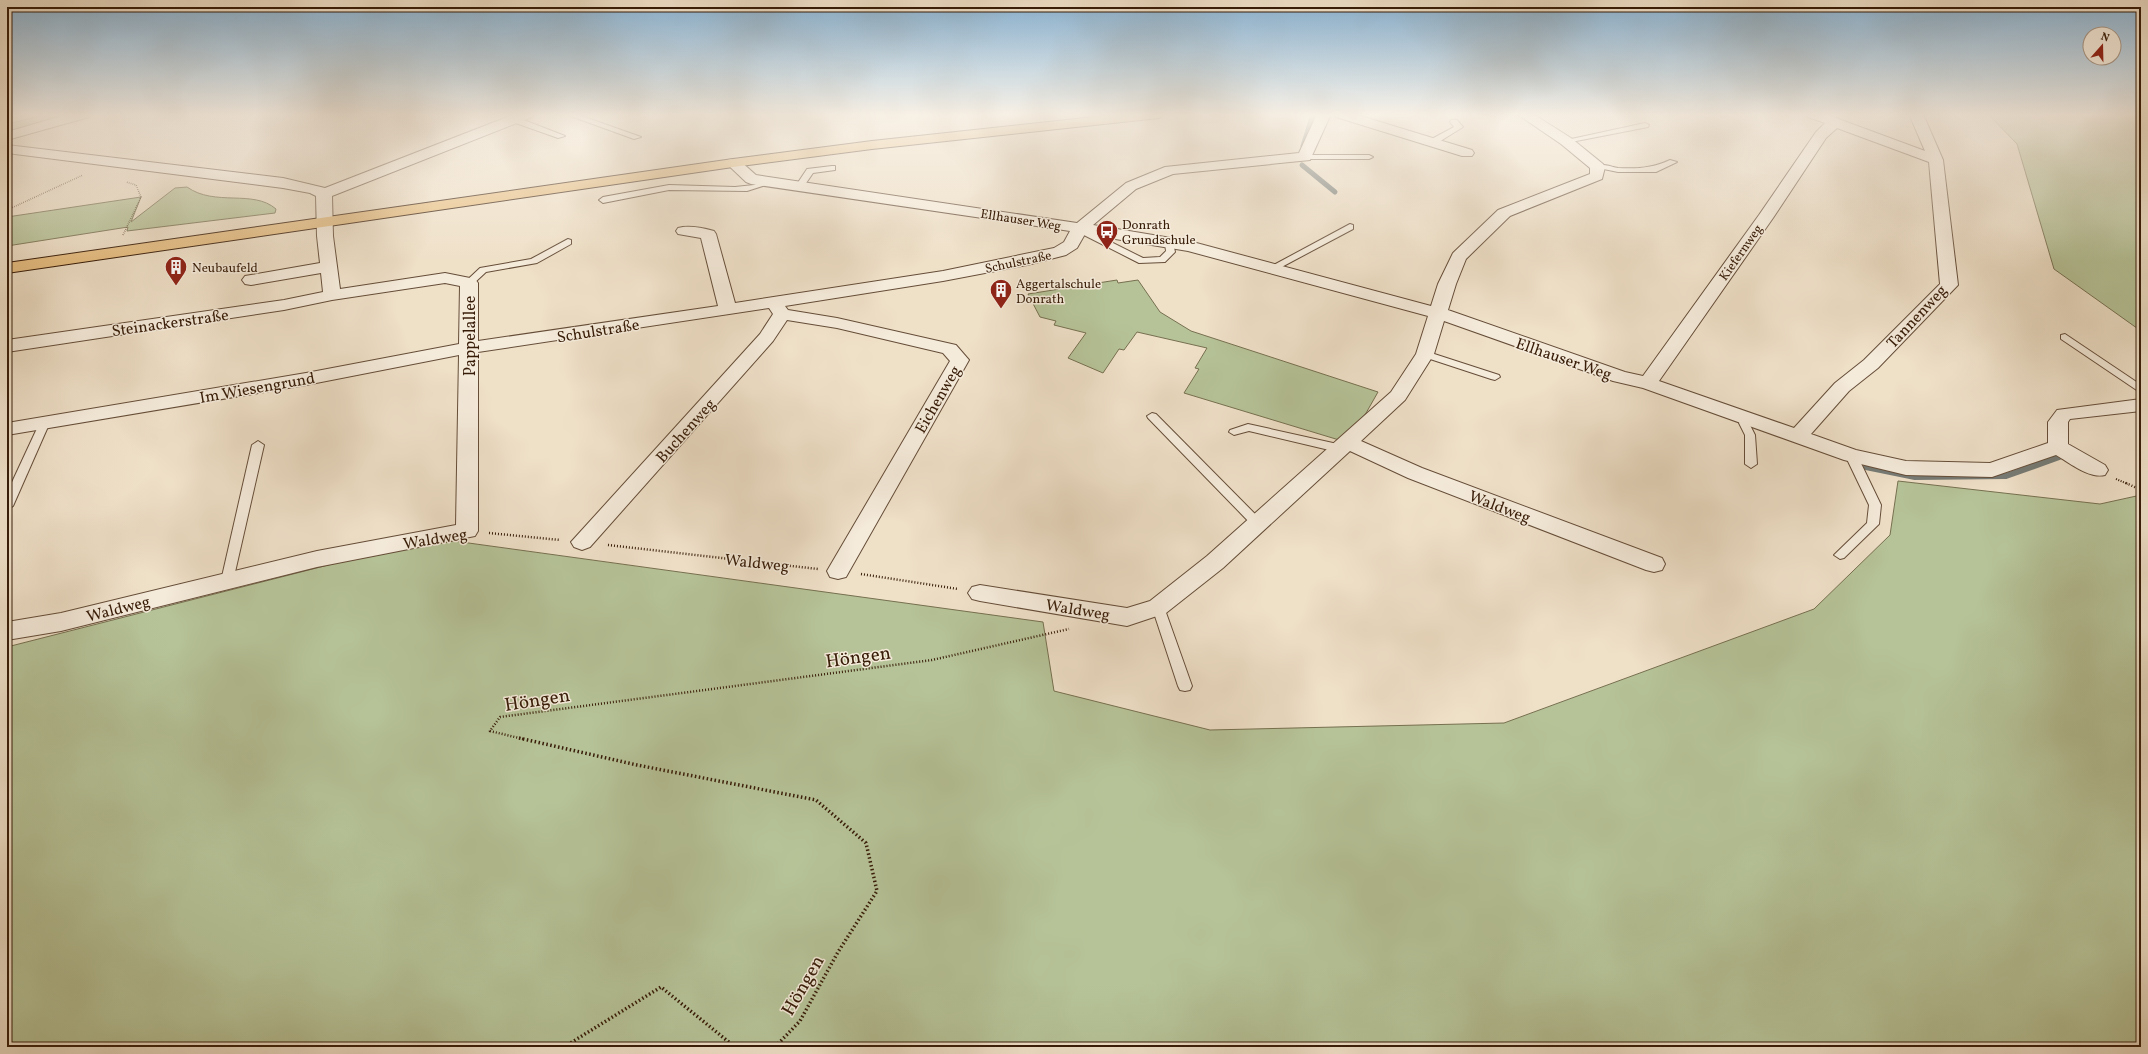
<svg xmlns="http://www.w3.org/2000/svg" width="2148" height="1054" viewBox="0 0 2148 1054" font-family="Vollkorn,serif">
<rect width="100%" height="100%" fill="#efe0c8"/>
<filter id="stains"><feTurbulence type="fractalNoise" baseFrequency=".005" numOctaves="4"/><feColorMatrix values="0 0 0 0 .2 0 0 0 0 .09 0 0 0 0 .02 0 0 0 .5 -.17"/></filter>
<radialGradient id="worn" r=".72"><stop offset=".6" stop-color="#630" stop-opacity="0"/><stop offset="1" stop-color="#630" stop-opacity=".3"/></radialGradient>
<g fill="#b6c398" stroke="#767050">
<polygon points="49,114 69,114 7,132 7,124"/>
<polygon points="1988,114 2141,114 2141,331 2054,269 2017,144"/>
<path d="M187,187C215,207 253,189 276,209L275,213L127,231L128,227L7,246V217L141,197L131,222L175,188Z"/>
<polygon points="1117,280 1118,283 1138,280 1160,312 1191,331 1378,392 1349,443 1184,393 1199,369 1195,368 1207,348 1137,332 1124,350 1119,349 1103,373 1068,358 1086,333 1054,325 1056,321 1040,317 1028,294"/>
<polygon points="1898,481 2100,504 2141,495 2141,1047 7,1047 7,647 387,550 454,541 1043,622 1054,691 1210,730 1504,723 1814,609 1890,535"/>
</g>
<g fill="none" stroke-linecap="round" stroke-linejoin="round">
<g stroke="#757b76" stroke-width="5">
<polyline points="1303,146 1313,114"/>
<polyline points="1302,165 1335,192"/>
</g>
<polyline stroke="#757b76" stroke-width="6" points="1866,467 1915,477 2006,476 2062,456 2067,458"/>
<g stroke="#654d38" stroke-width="2">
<g id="lane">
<polygon points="565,114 576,114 641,137 634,139"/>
<polygon points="1719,114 1727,114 1728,115 1724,117"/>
<polygon points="510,117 516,117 565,136 558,138 510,121"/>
<polygon points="1451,120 1457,120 1463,127 1434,145 1428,145 1428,141 1454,127 1450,122"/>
<polygon points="1645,123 1649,125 1648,127 1566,143 1562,141"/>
<polygon points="1302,155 1369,155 1373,157 1369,159 1302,159"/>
<path d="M1670,160L1677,162L1656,172H1618L1594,167C1600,162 1611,167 1618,168C1637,169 1653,168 1670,160Z"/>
<polygon points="832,166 835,166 835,170 813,173 802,189 795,187 807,169"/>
<polygon points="766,180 770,182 769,184 747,191 669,190 603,203 599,200 603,197 669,185 735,187 754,185"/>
<polygon points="1350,224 1353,225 1353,229 1276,270 1270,270 1268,268"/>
<polygon points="1079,226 1143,258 1160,257 1166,251 1165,243 1169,240 1173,243 1175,252 1165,262 1139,263 1076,231 1075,229"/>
<polygon points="568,239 571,240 571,244 537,263 486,272 472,285 466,285 464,283 480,268 531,259"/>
<polygon points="2065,334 2141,385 2141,393 2061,339 2061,335"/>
<polygon points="1425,351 1499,375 1500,377 1495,380 1491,379 1421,356 1420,354"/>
<polygon points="1152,413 1156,414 1262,521 1264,524 1262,527 1254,527 1148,418 1147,416"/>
<polygon points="1745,414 1750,417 1749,423 1755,435 1757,464 1751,468 1745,464 1745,435 1739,423 1741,415"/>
<polygon points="45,419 50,422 13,506 7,510 7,493 40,422"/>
<polygon points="1248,424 1342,445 1348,449 1342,453 1249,431 1234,435 1229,432 1230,430"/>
<polygon points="258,441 264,445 233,581 231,584 223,584 221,581 252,445"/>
<polygon points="1851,451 1857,455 1881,505 1879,524 1844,558 1840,559 1834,555 1867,523 1869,505 1845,455"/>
<polygon points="1158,602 1163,604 1164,607 1192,686 1190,690 1185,691 1180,690 1178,686 1152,607 1153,604"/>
</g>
</g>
<g stroke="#654d38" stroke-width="2">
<g id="street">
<polygon points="69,114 91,114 89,117 7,140 7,132"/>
<path d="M515,114H534L532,117L332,196L333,236L340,289L445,273L475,279L478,283V341L718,306L701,238L678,234L676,231L678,228C689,225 703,228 714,231L716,234L735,303L943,271L1054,248L1064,242L1070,231L751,184L746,182L726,163L728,160C740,157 747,168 756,175L1077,223L1126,183L1165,167L1299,153L1317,114H1331L1310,160L1173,174L1136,189L1093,225L1189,241L1431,306L1438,284L1453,253L1498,210L1590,174V168L1561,144L1517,114H1533L1571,138L1603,164L1605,167L1602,179L1510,216L1466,259L1456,284L1448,310L1625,372L1643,376L1759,215L1816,132L1825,123L1808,117L1806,114H1825L1925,151L1909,114H1923L1943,160L1958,285L1878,368L1849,391L1811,434L1856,450L1906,461L1990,463L2048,443V422L2057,410L2141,399V411L2070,419L2068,422V444L2105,465L2108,470L2105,475C2089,479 2070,463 2056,455L1992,477L1906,475L1844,460L1643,388L1613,381L1444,321L1434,354L1405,400L1361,441L1422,468L1662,558L1665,564L1662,570L1654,572L1646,570L1408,478L1350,451L1223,568L1166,613L1127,626L980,601L972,599L968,593L972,587L980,585L1127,608L1150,601L1207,556L1391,392L1416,354L1428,316L1188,251L1085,234L1077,248L1066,255L1027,265L943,281L785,306L788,310L837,318L956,345L969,360L846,577L838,579L830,577L827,571L950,361L943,353L837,328L787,320L773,341L590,547L582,550L574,547L571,542L760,334L773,314L769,308L478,352V531L475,536L317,567L61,631L7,640V622L61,613L317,551L456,525L459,355L306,385L7,435V423L306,373L459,344L460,286L445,283L332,300L284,310L7,352V340L284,300L323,292L321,273L251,285L245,284L242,280L245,276L251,275L320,263L317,236L316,196L310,193L283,188L7,153V145L283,178L325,188ZM1837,128L1929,162L1940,284L1864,360L1835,383L1794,428L1659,381L1773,218L1826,138Z"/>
<polygon points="1334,114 1354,114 1472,150 1474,153 1472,156 1462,156 1336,117"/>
</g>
</g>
<g stroke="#371c08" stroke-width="2">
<polygon id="primary" points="1122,114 1166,114 1159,118 872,149 733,167 7,273 7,263 733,159 872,141"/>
</g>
<g stroke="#371c08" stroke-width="1.5" stroke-dasharray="0.5 1.5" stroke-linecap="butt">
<polyline points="7,210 83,175"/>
<polyline points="123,235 141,197 136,185 126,182"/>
</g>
<polyline stroke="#371c08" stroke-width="2" stroke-dasharray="1 1.5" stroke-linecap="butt" points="2116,479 2128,484"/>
<g stroke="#371c08" stroke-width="2.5" stroke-dasharray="1 2" stroke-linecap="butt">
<polyline points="2126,483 2141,490"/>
<polyline points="489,533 560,540"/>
<polyline points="608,545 818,569"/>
<polyline points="861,574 958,589"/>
<polyline points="523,739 490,731 500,717 932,660 1069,629"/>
</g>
<g stroke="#371c08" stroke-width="3.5" stroke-dasharray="1.5 2.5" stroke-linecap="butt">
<polyline points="519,738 637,765 816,800 866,843 877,891 838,952 800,1021 775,1047"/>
<polyline points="564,1047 661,987 735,1047"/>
</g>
<use href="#lane" fill="#f5ebdb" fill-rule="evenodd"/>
<use href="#street" fill="#f5ebdb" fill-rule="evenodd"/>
<use href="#primary" fill="#e8c084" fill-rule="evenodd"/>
</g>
<linearGradient id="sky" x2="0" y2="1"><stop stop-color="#8ab6d8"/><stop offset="0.44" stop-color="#f8f1e6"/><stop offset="1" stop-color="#f8f1e6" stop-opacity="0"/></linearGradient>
<rect width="2148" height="261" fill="url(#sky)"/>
<defs>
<g id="bus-pin" transform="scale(1.15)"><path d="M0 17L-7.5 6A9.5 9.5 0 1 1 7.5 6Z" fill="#8f2418" stroke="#f5ebdb"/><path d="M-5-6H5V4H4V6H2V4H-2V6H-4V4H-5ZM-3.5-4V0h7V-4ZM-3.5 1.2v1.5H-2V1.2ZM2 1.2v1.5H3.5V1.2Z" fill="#fff"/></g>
<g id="building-pin" transform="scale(1.15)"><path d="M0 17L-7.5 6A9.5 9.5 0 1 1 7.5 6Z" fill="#8f2418" stroke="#f5ebdb"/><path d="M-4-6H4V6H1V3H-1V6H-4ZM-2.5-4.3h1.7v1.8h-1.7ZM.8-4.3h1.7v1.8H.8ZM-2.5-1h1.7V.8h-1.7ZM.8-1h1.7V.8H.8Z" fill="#fff"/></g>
</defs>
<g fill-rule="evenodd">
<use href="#bus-pin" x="1107" y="231"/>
<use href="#building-pin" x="176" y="267"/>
<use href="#building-pin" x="1001" y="290"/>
</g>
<g text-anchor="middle" stroke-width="3" stroke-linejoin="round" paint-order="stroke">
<g font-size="13" fill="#371c08" stroke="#f5ebdb">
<text transform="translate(1021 219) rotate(9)" y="5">Ellhauser Weg</text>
<text transform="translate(1740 252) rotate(-55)" y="5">Kiefernweg</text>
<text transform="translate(1018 261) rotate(-12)" y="5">Schulstraße</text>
</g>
<g font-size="13" fill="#371c08" stroke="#f5ebdb" text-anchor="start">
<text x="1122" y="229">Donrath<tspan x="1122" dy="15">Grundschule</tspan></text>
<text x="192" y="272">Neubaufeld</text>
<text x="1016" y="288">Aggertalschule<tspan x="1016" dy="15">Donrath</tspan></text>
</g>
<g font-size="16" fill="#371c08" stroke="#f5ebdb">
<text transform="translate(1916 316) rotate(-47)" y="6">Tannenweg</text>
<text transform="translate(170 322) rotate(-8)" y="6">Steinackerstraße</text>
<text transform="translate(598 330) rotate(-9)" y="6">Schulstraße</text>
<text transform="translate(469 336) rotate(-90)" y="6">Pappelallee</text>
<text transform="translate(1564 358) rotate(19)" y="6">Ellhauser Weg</text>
<text transform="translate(257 387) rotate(-10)" y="6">Im Wiesengrund</text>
<text transform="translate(937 399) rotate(-60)" y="6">Eichenweg</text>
<text transform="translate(685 430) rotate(-48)" y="6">Buchenweg</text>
<text transform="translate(1500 506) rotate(21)" y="6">Waldweg</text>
<text transform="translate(435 538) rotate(-9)" y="6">Waldweg</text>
<text transform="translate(757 562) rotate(6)" y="6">Waldweg</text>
<text transform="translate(118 608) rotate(-14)" y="6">Waldweg</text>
<text transform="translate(1078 609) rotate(9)" y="6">Waldweg</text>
</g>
<g font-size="19" fill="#371c08" stroke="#f5ebdb">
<text transform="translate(858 656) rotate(-8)" y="7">Höngen</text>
<text transform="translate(537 699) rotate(-9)" y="7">Höngen</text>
<text transform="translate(802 985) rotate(-60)" y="7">Höngen</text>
</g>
</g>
<rect width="2148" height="1054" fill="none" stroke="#efe0c8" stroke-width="24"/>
<rect x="8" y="8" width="2132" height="1038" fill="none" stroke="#371c08" stroke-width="2"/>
<rect x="12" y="12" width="2124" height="1030" fill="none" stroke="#371c08"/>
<g transform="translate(2102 46) rotate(20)"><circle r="19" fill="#f5ebdb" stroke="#a99887"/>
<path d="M0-3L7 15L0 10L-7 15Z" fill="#8f2418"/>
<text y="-6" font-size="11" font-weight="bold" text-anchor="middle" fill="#371c08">N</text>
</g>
<rect width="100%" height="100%" filter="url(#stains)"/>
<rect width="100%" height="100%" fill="url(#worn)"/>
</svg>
